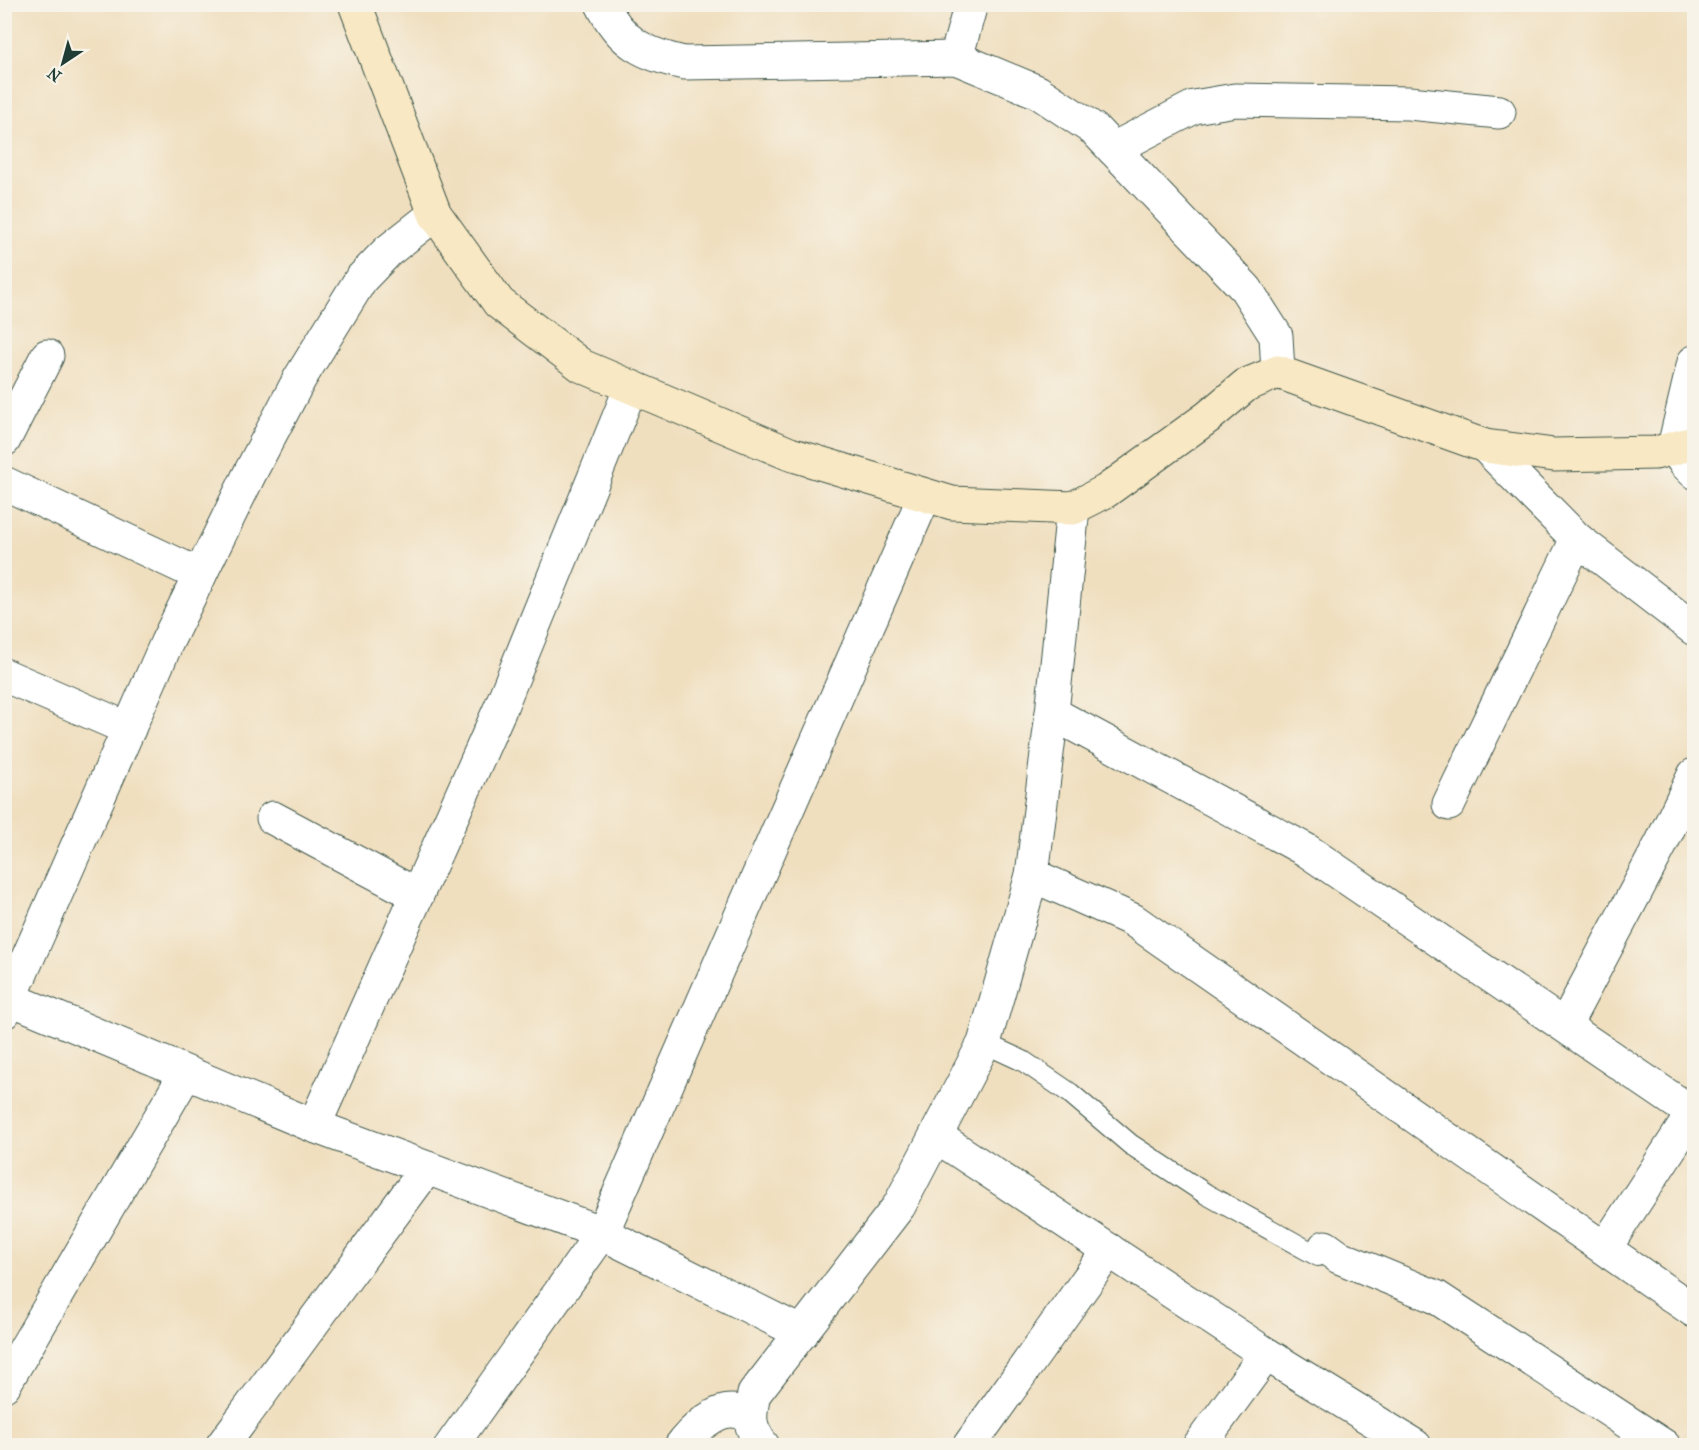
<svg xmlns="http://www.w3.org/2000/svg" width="1699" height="1450" viewBox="0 0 1699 1450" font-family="'IM FELL French Canon',serif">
<rect width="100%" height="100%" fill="#f7f3e8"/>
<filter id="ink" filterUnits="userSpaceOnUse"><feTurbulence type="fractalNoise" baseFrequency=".0167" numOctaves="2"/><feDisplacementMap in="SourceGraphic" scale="12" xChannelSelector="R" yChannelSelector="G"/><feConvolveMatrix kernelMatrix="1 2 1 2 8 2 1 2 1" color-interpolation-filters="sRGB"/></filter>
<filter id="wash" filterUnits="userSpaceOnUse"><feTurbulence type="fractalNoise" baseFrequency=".008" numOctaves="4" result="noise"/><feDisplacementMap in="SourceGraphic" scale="24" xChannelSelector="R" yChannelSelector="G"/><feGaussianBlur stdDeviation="1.35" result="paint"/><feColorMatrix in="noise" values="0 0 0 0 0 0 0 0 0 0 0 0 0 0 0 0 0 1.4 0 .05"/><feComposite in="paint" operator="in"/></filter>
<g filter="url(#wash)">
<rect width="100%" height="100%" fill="#f0dfbf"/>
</g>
<g filter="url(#ink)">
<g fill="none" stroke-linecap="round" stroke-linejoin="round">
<g stroke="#3e5549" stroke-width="22">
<polyline id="service" points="984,1043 1023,1061 1070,1093 1130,1144 1206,1194 1318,1256"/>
</g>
<g stroke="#3e5549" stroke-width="35">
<g id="minor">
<path d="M602,4C621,43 644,54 684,63L956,58L1038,92L1095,130L1246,289L1276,336L1278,372"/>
<polyline points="956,58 971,4"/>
<polyline points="1113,149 1194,107 1235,100 1409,103 1499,112"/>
<polyline points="1694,362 1674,447 1685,463 1694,472"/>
<polyline points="4,440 47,356"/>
<polyline points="1485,446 1577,539 1694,629"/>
<polyline points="4,483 200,575"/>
<polyline points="4,675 129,729"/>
<polyline points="1052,713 1306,850 1694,1114"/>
<polyline points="1449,804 1577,539"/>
<polyline points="273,818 417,895"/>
<polyline points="1032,875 1133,920 1694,1311"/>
<polyline points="4,996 314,1126 602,1233 802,1333"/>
<polyline points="4,1012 167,642 250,473 300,378 361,279 388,251 435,214"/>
<polyline points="1565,1025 1661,844 1694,775"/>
<polyline points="314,1126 500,709 631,387"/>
<polyline points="936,1136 1266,1354 1415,1446"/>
<polyline points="1325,1247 1339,1257 1436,1297 1664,1446"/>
<polyline points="1605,1248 1693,1113"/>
<polyline points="4,1385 186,1073"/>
<polyline points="222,1446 427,1168"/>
<polyline points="451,1446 602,1233 925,495"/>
<path d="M681,1446C691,1432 713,1411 731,1411C737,1411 744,1413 750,1413"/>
<path d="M763,1446C748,1426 749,1418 754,1394L899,1206L984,1043L1032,875L1052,713L1073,508"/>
<polyline points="969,1446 1109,1250"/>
<polyline points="1199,1446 1266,1354"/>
</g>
</g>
<g stroke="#3e5549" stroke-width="35">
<polyline id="secondary" points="355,4 435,214 499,303 582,366 790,454 952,503 1073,508 1106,491 1208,417 1246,385 1278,372 1485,446 1554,455 1655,453 1694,443"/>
</g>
<use href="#service" stroke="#fff" stroke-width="20"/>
<use href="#minor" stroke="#fff" stroke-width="33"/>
<use href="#secondary" stroke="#f8e8c3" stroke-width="33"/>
</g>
</g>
<rect width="1699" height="1450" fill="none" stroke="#f7f3e8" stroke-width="24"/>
<g transform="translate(63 63) rotate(216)" stroke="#f7f3e8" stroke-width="4.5" paint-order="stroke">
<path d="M0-4.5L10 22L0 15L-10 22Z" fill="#1f3d34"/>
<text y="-9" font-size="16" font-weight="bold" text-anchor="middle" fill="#1f3d34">N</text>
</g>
</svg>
